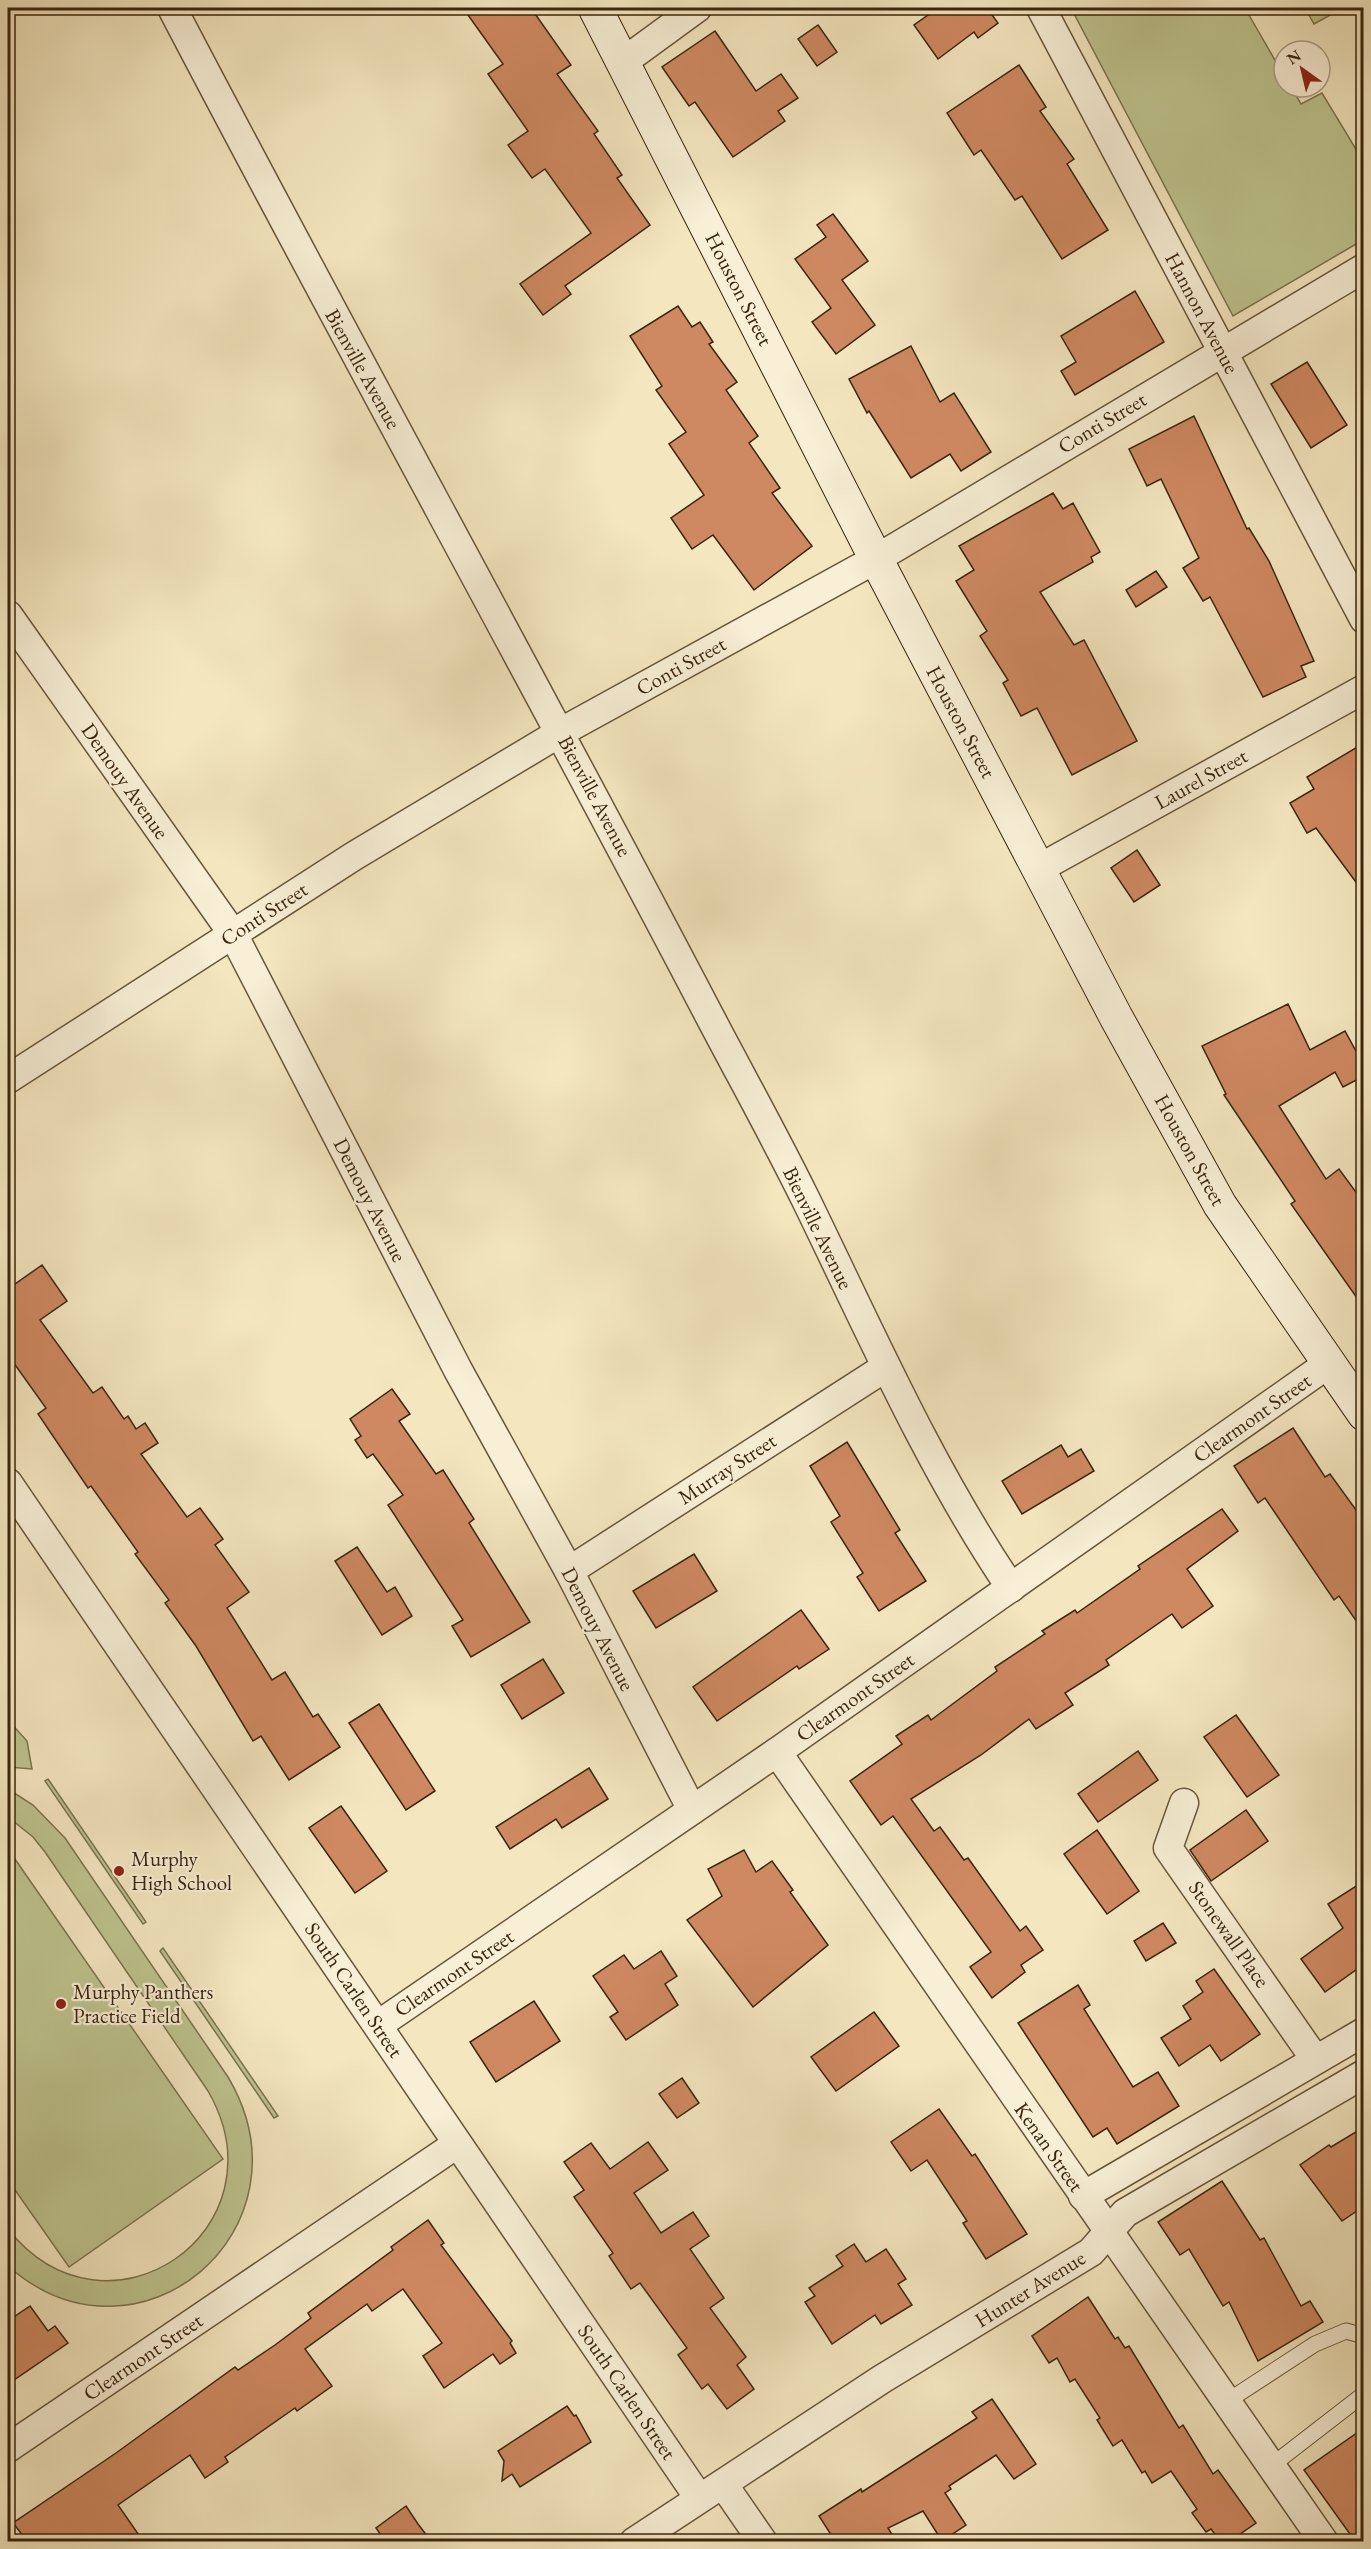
<svg xmlns="http://www.w3.org/2000/svg" width="1371" height="2549" viewBox="0 0 1371 2549" font-family="'EB Garamond',serif">
<rect width="100%" height="100%" fill="#f4e7c0"/>
<filter id="stains"><feTurbulence type="fractalNoise" baseFrequency=".00333" numOctaves="4"/><feColorMatrix values="0 0 0 0 .2 0 0 0 0 .09 0 0 0 0 .02 0 0 0 .5 -.17"/></filter>
<radialGradient id="worn" r=".72"><stop offset=".6" stop-color="#630" stop-opacity="0"/><stop offset="1" stop-color="#630" stop-opacity=".3"/></radialGradient>
<g fill="#bec490" stroke="#7c744f" stroke-width="1.5">
<polygon points="1071,8 1261,8 1249,15 1284,76 1284,87 1291,87 1301,104 1322,93 1357,151 1363,156 1363,240 1233,316"/>
<polygon points="1305,8 1343,8 1314,24"/>
<polygon points="8,1720 27,1741 32,1769 8,1767"/>
<polygon points="48,1779 146,1922 143,1924 45,1781"/>
<path d="M8,1789L33,1805L65,1838L228,2077C318,2229 138,2381 8,2266V2229C107,2354 288,2230 208,2091L45,1852L33,1837L8,1817Z"/>
<polygon points="8,1849 223,2159 69,2267 8,2180"/>
<polygon points="163,1948 278,2116 274,2118 160,1951"/>
</g>
<g fill="#cf8962" stroke="#3a250e" stroke-width="1.5">
<polygon points="463,8 531,8 571,65 557,74 598,131 594,134 622,175 617,178 650,225 565,286 571,294 543,315 520,284 591,233 545,169 532,178 508,145 528,131 488,74 503,64"/>
<polygon points="938,8 987,8 998,23 978,38 974,32 938,59 914,25"/>
<polygon points="818,25 837,52 817,66 798,39"/>
<polygon points="715,31 756,91 781,74 798,98 778,111 785,121 733,157 695,102 689,106 662,67"/>
<polygon points="1019,65 1046,107 1040,111 1074,159 1067,164 1108,230 1062,259 1022,196 1015,200 981,150 974,155 947,113"/>
<polygon points="833,214 868,261 842,280 875,325 836,354 812,322 831,308 795,259 826,237 817,225"/>
<polygon points="1135,291 1164,342 1075,395 1061,371 1076,362 1061,336"/>
<polygon points="678,306 692,327 700,322 713,342 709,344 737,382 726,390 758,436 749,443 780,488 772,493 812,546 754,590 713,535 692,549 671,518 704,495 669,444 686,432 656,390 662,386 630,336"/>
<polygon points="911,346 940,402 954,393 991,452 961,471 950,454 911,478 869,411 867,413 849,379"/>
<polygon points="1307,362 1347,425 1311,448 1271,384"/>
<polygon points="1194,416 1247,529 1249,528 1269,561 1314,661 1301,666 1306,677 1263,697 1210,597 1203,601 1183,568 1199,558 1161,479 1147,486 1129,449"/>
<polygon points="1053,493 1063,509 1073,503 1100,552 1091,557 1093,562 1040,592 1074,645 1084,640 1137,741 1072,775 1037,708 1021,716 1003,683 1008,680 980,636 987,631 956,581 974,570 959,546"/>
<polygon points="1156,571 1167,587 1136,607 1126,590"/>
<polygon points="1364,743 1364,893 1316,828 1307,833 1290,803 1314,789 1307,777"/>
<polygon points="1137,850 1160,885 1134,902 1111,868"/>
<polygon points="1288,1004 1310,1050 1345,1031 1364,1066 1364,1076 1343,1087 1335,1072 1279,1106 1326,1179 1339,1169 1364,1203 1364,1308 1291,1204 1295,1201 1224,1095 1226,1094 1202,1046"/>
<polygon points="42,1265 67,1301 40,1320 93,1393 102,1387 124,1419 128,1416 136,1429 145,1423 158,1443 141,1454 187,1517 200,1508 223,1539 215,1545 249,1592 227,1608 272,1680 285,1672 313,1717 318,1714 340,1747 289,1780 261,1736 253,1741 196,1646 165,1603 169,1600 135,1554 138,1552 91,1486 88,1488 38,1414 46,1408 8,1355 8,1289"/>
<polygon points="392,1389 410,1414 399,1421 436,1474 443,1470 474,1519 469,1523 530,1622 471,1657 452,1626 463,1620 388,1505 403,1495 373,1454 367,1458 355,1440 361,1436 350,1419"/>
<polygon points="1293,1428 1325,1477 1330,1474 1364,1521 1364,1632 1339,1596 1334,1600 1265,1498 1258,1503 1234,1466"/>
<polygon points="847,1442 900,1530 895,1533 926,1581 879,1611 857,1577 863,1573 831,1522 840,1516 810,1466"/>
<polygon points="1061,1445 1068,1457 1081,1449 1094,1471 1022,1514 1002,1481"/>
<polygon points="1222,1509 1238,1531 1187,1569 1213,1606 1182,1628 1172,1614 1106,1660 1109,1665 1065,1693 1073,1705 1036,1729 1029,1719 981,1755 911,1799 934,1831 940,1827 964,1860 968,1858 1020,1931 1026,1926 1043,1950 1021,1965 1025,1972 992,1998 970,1967 991,1952 893,1816 881,1825 850,1781 902,1744 896,1736 928,1715 931,1720 997,1671 995,1667 1045,1634 1042,1631 1075,1610 1077,1613 1140,1569 1138,1566"/>
<polygon points="357,1547 387,1592 395,1587 412,1616 382,1635 335,1561"/>
<polygon points="694,1554 717,1591 656,1628 633,1591"/>
<polygon points="801,1610 829,1649 799,1669 797,1666 717,1721 693,1687"/>
<polygon points="543,1659 564,1693 522,1719 501,1685"/>
<polygon points="379,1704 435,1791 406,1810 349,1723"/>
<polygon points="1236,1715 1279,1775 1247,1797 1204,1737"/>
<polygon points="1138,1751 1158,1780 1098,1822 1078,1794"/>
<polygon points="589,1768 608,1799 562,1828 556,1819 510,1849 496,1827"/>
<polygon points="341,1806 387,1871 355,1893 309,1828"/>
<polygon points="1246,1810 1268,1841 1211,1881 1190,1850"/>
<polygon points="1097,1830 1139,1891 1107,1914 1064,1854"/>
<polygon points="744,1850 756,1872 772,1861 793,1890 790,1892 828,1945 753,2007 687,1920 722,1896 708,1869"/>
<polygon points="1364,1881 1364,1964 1325,1992 1301,1959 1343,1928 1328,1904"/>
<polygon points="1163,1923 1176,1943 1146,1961 1134,1941"/>
<polygon points="661,1951 677,1976 665,1984 678,2005 626,2040 610,2017 618,2012 593,1976 624,1955 634,1969"/>
<polygon points="1214,1969 1260,2034 1221,2061 1210,2045 1179,2066 1161,2038 1191,2019 1183,2006 1203,1992 1196,1981"/>
<polygon points="1078,1985 1090,2005 1084,2009 1133,2087 1158,2072 1179,2106 1117,2144 1107,2128 1093,2137 1018,2023"/>
<polygon points="534,2001 560,2041 496,2082 470,2042"/>
<polygon points="874,2012 899,2046 836,2091 811,2057"/>
<polygon points="682,2078 699,2103 677,2118 659,2094"/>
<polygon points="939,2109 972,2156 975,2154 1027,2234 986,2259 963,2223 967,2221 927,2160 911,2171 891,2142"/>
<polygon points="1364,2127 1364,2206 1342,2221 1300,2165 1329,2145 1331,2147"/>
<polygon points="648,2142 668,2170 634,2193 661,2233 693,2212 709,2236 690,2249 724,2298 710,2308 746,2357 737,2365 754,2389 727,2409 708,2384 702,2389 678,2355 687,2348 640,2283 631,2289 609,2256 613,2253 574,2197 584,2190 564,2162 591,2143 610,2169"/>
<polygon points="1222,2181 1260,2240 1264,2238 1301,2306 1310,2301 1323,2322 1258,2361 1229,2302 1223,2306 1189,2249 1180,2255 1158,2222"/>
<polygon points="428,2220 444,2243 441,2245 512,2341 510,2343 516,2353 500,2364 493,2354 444,2388 423,2356 442,2343 403,2289 372,2311 367,2304 305,2349 332,2386 297,2411 295,2408 225,2457 228,2462 205,2478 190,2455 118,2505 143,2541 27,2541 13,2523 116,2453 235,2367 238,2370 275,2345 311,2318 308,2313 393,2250 391,2247"/>
<polygon points="854,2244 866,2262 886,2249 906,2279 898,2284 912,2305 881,2324 875,2315 832,2344 805,2302 815,2296 809,2288 843,2266 836,2256"/>
<polygon points="1088,2297 1115,2339 1118,2337 1125,2348 1129,2346 1179,2428 1183,2425 1213,2474 1218,2470 1256,2523 1230,2541 1220,2541 1211,2529 1206,2532 1192,2513 1197,2509 1171,2471 1152,2483 1145,2471 1142,2473 1122,2440 1113,2446 1097,2420 1100,2418 1075,2379 1070,2382 1057,2358 1049,2363 1032,2336"/>
<polygon points="30,2306 48,2331 55,2326 68,2343 8,2384 8,2321"/>
<polygon points="992,2399 1036,2464 1014,2479 996,2455 949,2486 951,2489 945,2493 966,2525 942,2541 923,2511 888,2528 896,2541 835,2541 819,2516 861,2489 862,2492 977,2418 972,2412"/>
<polygon points="567,2406 574,2416 576,2415 591,2442 520,2487 512,2474 502,2481 504,2461 498,2451"/>
<polygon points="1364,2428 1364,2541 1355,2541 1304,2470"/>
<polygon points="406,2506 418,2524 431,2541 385,2541 376,2528"/>
</g>
<g fill="none" stroke-linecap="round" stroke-linejoin="round">
<g stroke="#68563a" stroke-width="17">
<g id="lane">
<polyline points="1226,2402 1315,2344 1346,2331 1364,2336"/>
<polyline points="1271,2466 1364,2394"/>
</g>
</g>
<g stroke="#68563a" stroke-width="31">
<g id="street">
<path d="M172,8C348,345 533,678 709,1015C741,1076 775,1137 805,1198C870,1331 928,1465 1011,1588"/>
<polyline points="1041,8 1364,619"/>
<polyline points="623,62 697,8"/>
<polyline points="8,615 233,934 458,1370 569,1571 692,1810"/>
<polyline points="1038,869 1364,689"/>
<polyline points="8,1079 354,856 561,732 876,559 1364,268"/>
<polyline points="8,1483 699,2498"/>
<polyline points="569,1571 886,1367"/>
<polyline points="777,1752 1324,2542"/>
<polyline points="1184,1803 1168,1848 1315,2059"/>
<polyline points="378,2025 777,1752 1328,1364"/>
<polyline points="1083,2196 1364,2032"/>
<polyline points="8,2448 457,2144"/>
<polyline points="723,2484 763,2542"/>
<polyline points="634,2542 882,2379 1091,2252 1125,2213 1364,2074"/>
</g>
</g>
<g stroke="#3a250e" stroke-width="35">
<polyline id="secondary" points="595,8 876,559 1116,1017 1220,1205 1364,1414"/>
</g>
<use href="#lane" stroke="#f8efd6" stroke-width="15"/>
<use href="#street" stroke="#f8efd6" stroke-width="28"/>
<use href="#secondary" stroke="#f8efd6" stroke-width="33"/>
</g>
<g fill="#8f2418" stroke="#f8efd6" stroke-width="2">
<circle cx="119" cy="1871" r="6"/>
<circle cx="61" cy="2004" r="6"/>
</g>
<g text-anchor="middle" stroke-width="4.5" stroke-linejoin="round" paint-order="stroke">
<g font-size="21" fill="#3a250e" stroke="#f8efd6">
<text transform="translate(739 289) rotate(63)" y="7">Houston Street</text>
<text transform="translate(1202 313) rotate(62)" y="7">Hannon Avenue</text>
<text transform="translate(363 369) rotate(61)" y="7">Bienville Avenue</text>
<text transform="translate(1102 423) rotate(-31)" y="7">Conti Street</text>
<text transform="translate(681 666) rotate(-29)" y="7">Conti Street</text>
<text transform="translate(961 722) rotate(62)" y="7">Houston Street</text>
<text transform="translate(1201 779) rotate(-29)" y="7">Laurel Street</text>
<text transform="translate(125 781) rotate(55)" y="7">Demouy Avenue</text>
<text transform="translate(595 796) rotate(62)" y="7">Bienville Avenue</text>
<text transform="translate(264 914) rotate(-33)" y="7">Conti Street</text>
<text transform="translate(1190 1150) rotate(61)" y="7">Houston Street</text>
<text transform="translate(370 1200) rotate(63)" y="7">Demouy Avenue</text>
<text transform="translate(818 1228) rotate(64)" y="7">Bienville Avenue</text>
<text transform="translate(1252 1418) rotate(-35)" y="7">Clearmont Street</text>
<text transform="translate(727 1469) rotate(-33)" y="7">Murray Street</text>
<text transform="translate(598 1629) rotate(63)" y="7">Demouy Avenue</text>
<text transform="translate(855 1697) rotate(-35)" y="7">Clearmont Street</text>
<text transform="translate(1229 1934) rotate(55)" y="7">Stonewall Place</text>
<text transform="translate(454 1973) rotate(-34)" y="7">Clearmont Street</text>
<text transform="translate(354 1990) rotate(56)" y="7">South Carlen Street</text>
<text transform="translate(1049 2147) rotate(55)" y="7">Kenan Street</text>
<text transform="translate(1030 2289) rotate(-32)" y="7">Hunter Avenue</text>
<text transform="translate(143 2357) rotate(-34)" y="7">Clearmont Street</text>
<text transform="translate(627 2392) rotate(56)" y="7">South Carlen Street</text>
</g>
<g font-size="21" fill="#3a250e" stroke="#f8efd6" text-anchor="start">
<text x="131" y="1866">Murphy<tspan x="131" dy="24">High School</tspan></text>
<text x="73" y="1999">Murphy Panthers<tspan x="73" dy="24">Practice Field</tspan></text>
</g>
</g>
<rect width="1371" height="2549" fill="none" stroke="#f4e7c0" stroke-width="30"/>
<rect x="9" y="9" width="1353" height="2531" fill="none" stroke="#3a250e" stroke-width="3"/>
<rect x="15" y="15" width="1341" height="2519" fill="none" stroke="#3a250e" stroke-width="1.5"/>
<g transform="translate(1302 69) rotate(326)"><circle r="28" fill="#f8efd6" stroke="#ac9e86" stroke-width="1.5"/>
<path d="M0-4.5L10 22L0 15L-10 22Z" fill="#8f2418"/>
<text y="-9" font-size="16" font-weight="bold" text-anchor="middle" fill="#3a250e">N</text>
</g>
<rect width="100%" height="100%" filter="url(#stains)"/>
<rect width="100%" height="100%" fill="url(#worn)"/>
</svg>
